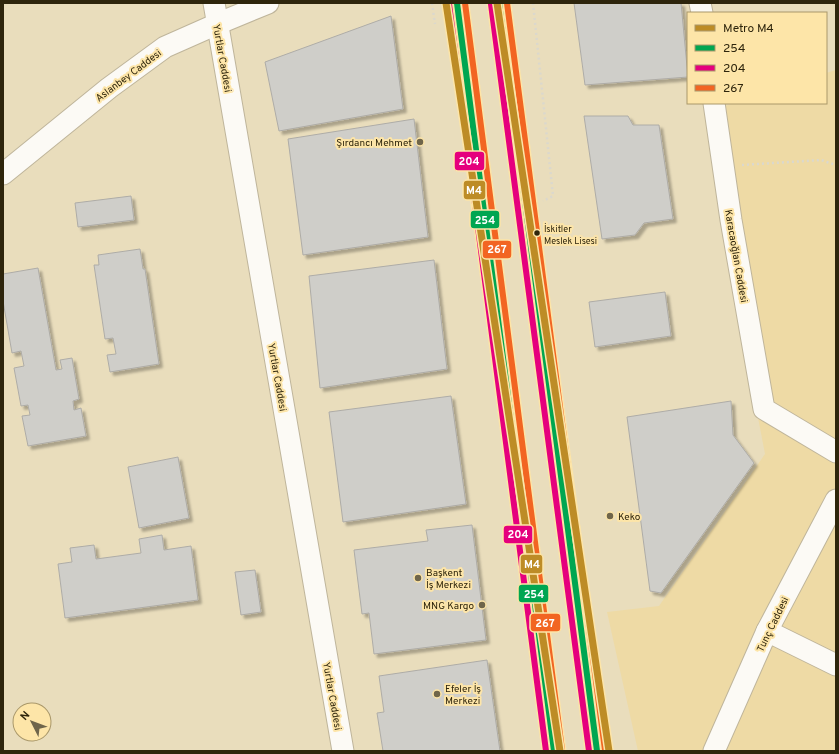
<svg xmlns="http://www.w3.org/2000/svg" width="839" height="754" viewBox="0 0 839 754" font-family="Overpass,sans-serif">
<defs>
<filter id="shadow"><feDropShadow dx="3.5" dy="3.5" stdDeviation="1" flood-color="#0004"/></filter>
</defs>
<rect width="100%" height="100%" fill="#e9ddbc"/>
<polygon fill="#eedaa5" points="836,70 836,751 638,751 607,612 659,606 765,454 722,230 704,113 734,103 826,103 826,73"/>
<g fill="#cfcec9" stroke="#aeaca7" filter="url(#shadow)">
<polygon points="574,3 681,3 688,77 585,85"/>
<polygon points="391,16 403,109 279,131 265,62"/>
<polygon points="584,116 628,116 633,125 659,125 673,219 644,223 635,235 602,239"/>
<polygon points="414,119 428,237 303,255 288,139"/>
<polygon points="131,196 134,220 78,227 75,203"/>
<polygon points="140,249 143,269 145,269 159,364 110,372 107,355 116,354 113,338 105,339 94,265 99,265 98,255"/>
<polygon points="434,260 447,369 320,388 309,276"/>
<polygon points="38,268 56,370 62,369 60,360 72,358 79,399 73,401 74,410 81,408 86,436 28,446 22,416 30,415 28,405 21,406 14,368 24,366 21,351 12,353 3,301 3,274"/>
<polygon points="665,292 671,336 595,347 589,302"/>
<polygon points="451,396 466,504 343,522 329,412"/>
<polygon points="731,401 733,435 754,463 661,593 650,591 627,417"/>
<polygon points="178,457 189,518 139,528 128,467"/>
<polygon points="472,525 486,640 374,654 369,613 362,614 354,550 428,541 426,530"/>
<polygon points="162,535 164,550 191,546 198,600 65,618 58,564 72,562 70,548 94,545 96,559 141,553 139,539"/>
<polygon points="255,570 261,612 241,615 235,572"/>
<polygon points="487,660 500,751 383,751 377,713 384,712 379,676"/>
</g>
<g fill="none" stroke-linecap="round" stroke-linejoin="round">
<g stroke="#bfb59b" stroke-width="23">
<g id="minor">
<polyline points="214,3 343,751"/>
<polyline points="700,3 702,13"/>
<polyline points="714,103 731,220 764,409 836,452"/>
<polyline points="3,174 109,88 165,47 217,24 268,3"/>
<polyline points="767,631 836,665"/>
<polyline points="714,751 767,631 836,500"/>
</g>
</g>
<g stroke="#c9c3b2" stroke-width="24">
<g id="major">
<polyline points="457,3 554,751"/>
<polyline points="499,3 597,751"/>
</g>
</g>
<g stroke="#dbd8cd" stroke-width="2.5" stroke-dasharray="2 3" stroke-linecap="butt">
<polyline points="432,3 435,24"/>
<polyline points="533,3 553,196 543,201"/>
<polyline points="742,165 821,160 836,165"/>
</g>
<use href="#minor" stroke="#fcfaf5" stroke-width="21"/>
<use href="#major" stroke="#f7f1f0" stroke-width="22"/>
<g stroke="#fde5a8" stroke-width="9">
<g id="bus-1">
<polyline points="457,3 554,751"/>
<polyline points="499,3 597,751"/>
</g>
</g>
<g stroke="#fde5a8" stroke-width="9">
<g id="bus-2">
<polyline points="449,4 546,751"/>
<polyline points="491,4 589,751"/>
</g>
</g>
<g stroke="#fde5a8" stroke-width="9">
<g id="bus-3">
<polyline points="465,3 562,750"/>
<polyline points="507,3 605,750"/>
</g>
</g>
<use href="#bus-1" stroke="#00a651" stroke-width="6"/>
<use href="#bus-2" stroke="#e5007d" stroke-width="6"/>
<use href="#bus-3" stroke="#f26522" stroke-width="6"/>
<g stroke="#fde5a8" stroke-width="10">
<g id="metro-1">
<polyline points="446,3 560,751"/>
<polyline points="497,3 609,751"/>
</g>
</g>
<use href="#metro-1" stroke="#bd8c26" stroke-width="7"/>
</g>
<g fill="#6f654a" stroke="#fde5a8" stroke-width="1.5">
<circle cx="420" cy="142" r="4"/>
<circle cx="610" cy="516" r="4"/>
<circle cx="418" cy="578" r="4"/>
<circle cx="482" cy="605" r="4"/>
<circle cx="437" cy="694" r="4"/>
</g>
<circle fill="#2e250c" stroke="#fde5a8" stroke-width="1.5" cx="537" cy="233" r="3.5"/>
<g text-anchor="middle" stroke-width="4" stroke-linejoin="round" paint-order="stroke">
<g font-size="9" fill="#2e250c" stroke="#fde5a8" text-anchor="start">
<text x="544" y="232">İskitler<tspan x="544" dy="12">Meslek Lisesi</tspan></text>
</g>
<g font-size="10" fill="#2e250c" stroke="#fde5a8">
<text transform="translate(223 58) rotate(80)" y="4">Yurtlar Caddesi</text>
<text transform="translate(128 75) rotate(-37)" y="4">Aslanbey Caddesi</text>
<text transform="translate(737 256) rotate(80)" y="4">Karacaoğlan Caddesi</text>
<text transform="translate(278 377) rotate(80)" y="4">Yurtlar Caddesi</text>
<text transform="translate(772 624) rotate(-64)" y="4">Tunç Caddesi</text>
<text transform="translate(333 696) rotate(80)" y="4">Yurtlar Caddesi</text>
</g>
<g font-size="10" fill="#2e250c" stroke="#fde5a8" text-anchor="start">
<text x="412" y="146" text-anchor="end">Şırdancı Mehmet</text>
<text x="618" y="520">Keko</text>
<text x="426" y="576">Başkent<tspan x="426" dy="12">İş Merkezi</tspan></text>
<text x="474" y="609" text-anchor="end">MNG Kargo</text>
<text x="445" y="692">Efeler İş<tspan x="445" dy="12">Merkezi</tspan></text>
</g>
</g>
<g stroke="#fde5a8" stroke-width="1.5">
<rect x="454" y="151" width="31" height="20" rx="4" fill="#e5007d"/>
<rect x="463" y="180" width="23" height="20" rx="4" fill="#bd8c26"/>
<rect x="470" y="210" width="30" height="19" rx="4" fill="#00a651"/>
<rect x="482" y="240" width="30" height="19" rx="4" fill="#f26522"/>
<rect x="503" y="525" width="30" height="19" rx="4" fill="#e5007d"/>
<rect x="520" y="554" width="23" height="20" rx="4" fill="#bd8c26"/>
<rect x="518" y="584" width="31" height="19" rx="4" fill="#00a651"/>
<rect x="530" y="613" width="31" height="19" rx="4" fill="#f26522"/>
</g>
<g font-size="11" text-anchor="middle" font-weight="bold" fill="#fff">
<text x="469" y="165">204</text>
<text x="474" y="194">M4</text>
<text x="485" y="224">254</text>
<text x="497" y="253">267</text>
<text x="518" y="538">204</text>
<text x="532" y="568">M4</text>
<text x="534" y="598">254</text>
<text x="545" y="627">267</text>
</g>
<rect width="839" height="754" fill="none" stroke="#2e250c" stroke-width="8"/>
<rect x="687" y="12" width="140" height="92" fill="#fde5a8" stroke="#aa986a"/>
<rect x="695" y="25" width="20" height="6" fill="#bd8c26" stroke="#aa986a"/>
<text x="723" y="32" font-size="12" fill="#2e250c">Metro M4</text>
<rect x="695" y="45" width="20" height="6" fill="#00a651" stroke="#aa986a"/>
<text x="723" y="52" font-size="12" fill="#2e250c">254</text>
<rect x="695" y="65" width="20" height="6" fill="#e5007d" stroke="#aa986a"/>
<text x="723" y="72" font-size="12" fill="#2e250c">204</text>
<rect x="695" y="85" width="20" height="6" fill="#f26522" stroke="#aa986a"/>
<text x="723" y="92" font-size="12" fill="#2e250c">267</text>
<g transform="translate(32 722) rotate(312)"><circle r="19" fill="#fde5a8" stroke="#aa986a"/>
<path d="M0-3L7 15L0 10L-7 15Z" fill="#6f654a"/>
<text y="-6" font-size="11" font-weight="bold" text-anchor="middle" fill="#2e250c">N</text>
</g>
</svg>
